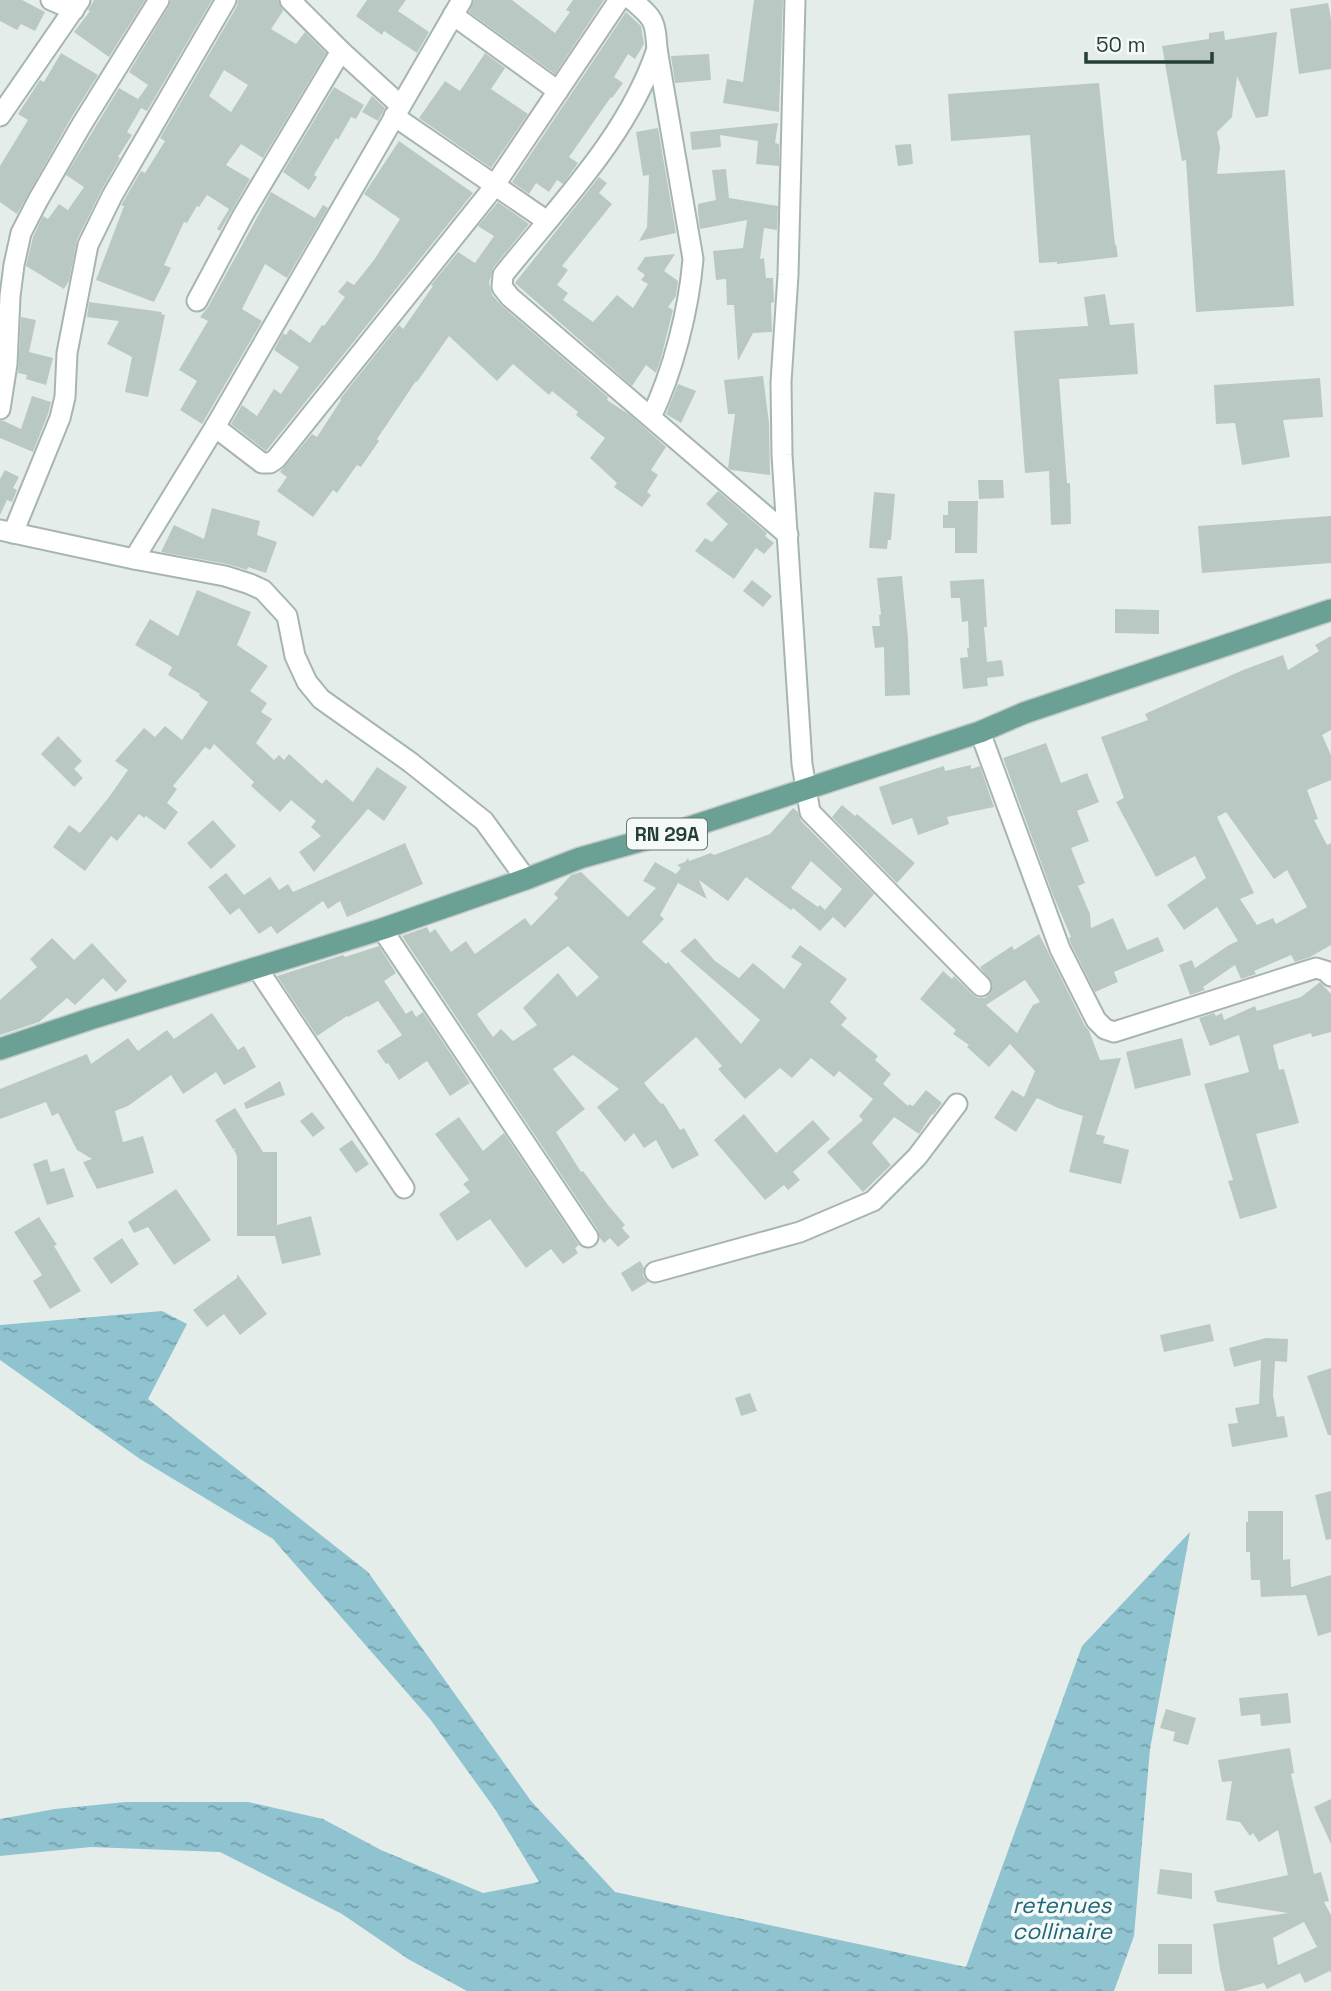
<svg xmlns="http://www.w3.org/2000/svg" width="1331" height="1991" viewBox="0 0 1331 1991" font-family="'Space Grotesk',sans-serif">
<defs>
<pattern id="water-ripples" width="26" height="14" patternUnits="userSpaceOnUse" patternTransform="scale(1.75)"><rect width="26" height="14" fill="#90c3d0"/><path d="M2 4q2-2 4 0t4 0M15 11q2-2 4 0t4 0" fill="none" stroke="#75a0aa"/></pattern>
</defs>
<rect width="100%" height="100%" fill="#e5edea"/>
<polygon fill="url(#water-ripples)" points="162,1311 187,1324 148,1399 368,1572 531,1801 615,1892 966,1967 1082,1646 1190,1532 1150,1749 1134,1936 1114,1991 467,1991 408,1959 342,1914 220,1852 91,1847 0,1856 0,1819 55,1809 126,1802 248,1802 323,1819 381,1850 483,1893 539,1882 495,1809 430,1719 273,1539 140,1459 0,1360 0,1325"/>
<g fill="#bac8c3" fill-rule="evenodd">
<polygon points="0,0 22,0 45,12 35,31 21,24 17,30 0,21"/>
<polygon points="94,0 145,0 109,57 74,32 90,11 88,10"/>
<polygon points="171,0 212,0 147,111 141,108 127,132 132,135 118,157 120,158 101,191 77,240 69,281 64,289 26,266 33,237 43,216 48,219 59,204 68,210 84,187 66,175 119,88 138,99 148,85 129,72 169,6"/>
<path d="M238,0H278L283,11L271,29L296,44L305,32L326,53L263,158L241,144L226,165L250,179L220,231L217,229L229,209L207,195L199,207L197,206L187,223L184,222L164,265L171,268L154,302L96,280L124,206L121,205L123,202L141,171L145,173L165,141L160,138L237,6ZM224,70L248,85L231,112L209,96Z"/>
<polygon points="367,0 406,0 398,11 429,32 417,53 384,31 382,35 356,16"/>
<polygon points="474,0 512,0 555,33 570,12 566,10 573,0 604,0 555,74 469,12"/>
<polygon points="754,0 783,0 779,112 723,103 727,79 743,82"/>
<polygon points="1328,3 1331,19 1331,69 1299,74 1290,9"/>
<polygon points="626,12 641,26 644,44 635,59 628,54 614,77 623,83 612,98 611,97 569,157 578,163 563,184 557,180 549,192 536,183 529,194 512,182"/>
<polygon points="1224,31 1225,40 1277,32 1268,116 1256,118 1237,76 1232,117 1217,132 1220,147 1217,174 1285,170 1294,306 1196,312 1186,160 1182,161 1162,46 1209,39 1209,33"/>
<polygon points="61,53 98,75 71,118 17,214 0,202 0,166 28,120 18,114 40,80 44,82"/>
<polygon points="485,53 505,68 491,89 528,114 491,168 419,118 445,81 460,91"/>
<polygon points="709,54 711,80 675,83 671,56"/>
<polygon points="1099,83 1115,245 1116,244 1118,257 1057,264 1057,262 1039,263 1030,135 951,141 948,94"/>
<polygon points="334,87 364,105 356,119 351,117 338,140 336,138 314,175 317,177 309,190 283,172"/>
<polygon points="372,96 385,108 378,121 362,112"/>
<polygon points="778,123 775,143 779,144 779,166 756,164 758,141 720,135 721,147 692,150 690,132"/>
<polygon points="658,128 676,233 639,241 647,227 649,175 643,176 636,132"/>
<polygon points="399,141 473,193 266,451 231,424 242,405 257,416 274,389 281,394 299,367 274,350 283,333 286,335 290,329 310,343 322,325 324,326 345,297 338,292 347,281 354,285 374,260 400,219 364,194"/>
<polygon points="911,144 913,164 898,166 895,145"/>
<polygon points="726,169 729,198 778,206 777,230 764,228 760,259 764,258 766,278 773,278 774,302 771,303 772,332 753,333 738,361 734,305 727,305 726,279 716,280 713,251 743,248 747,220 700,229 698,213 698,204 716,200 712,170"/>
<polygon points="599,177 607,183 599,193 612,204 562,266 568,270 557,285 568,293 563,300 593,322 617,295 633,308 648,284 641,280 645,275 637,269 645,257 675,254 664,271 678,281 676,296 668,307 673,310 661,358 656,373 646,365 632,386 515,283"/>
<polygon points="271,192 315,218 323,205 328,208 287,278 265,264 242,309 262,321 202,424 180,410 197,381 179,370 208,321 200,317 208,307"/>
<polygon points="498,202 529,224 493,268 489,283 492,295 502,306 608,397 607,400 630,415 666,447 651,470 658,475 647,492 651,495 642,507 614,487 617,483 590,458 605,438 576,415 578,412 552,391 549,395 513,364 497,381 449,336 417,382 416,381 377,439 379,441 361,467 357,465 337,493 333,490 313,517 277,491 287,477 280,472 312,434 317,437 341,400 340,399 399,325 403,329 433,286 431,285 458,252 475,263 494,236 478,226"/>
<polygon points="1105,294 1110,325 1134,323 1138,374 1059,379 1067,483 1070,483 1071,524 1051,525 1049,471 1025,473 1014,331 1088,326 1084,297"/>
<polygon points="89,302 162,312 161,314 165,315 148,397 125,392 132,357 107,344 119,321 87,317"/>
<polygon points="21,317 36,320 29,352 53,358 46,385 26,379 27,375 18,373"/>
<polygon points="763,376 769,423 770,475 731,470 728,468 735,414 728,414 724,380"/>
<polygon points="1320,378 1323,417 1283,420 1290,457 1242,465 1235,423 1216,424 1214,385"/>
<polygon points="678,384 696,391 681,423 666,414"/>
<polygon points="32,396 51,402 48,414 33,452 0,438 0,421 4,421 21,429"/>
<polygon points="5,470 19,477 13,488 17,490 12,502 7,500 0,515 0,479"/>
<polygon points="978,480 1003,480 1004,498 979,499"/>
<polygon points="718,491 767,533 765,536 774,543 764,554 756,548 734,579 695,551 705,538 712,542 728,524 706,504"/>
<polygon points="874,492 895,494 891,540 888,540 887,549 869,548"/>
<polygon points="948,501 978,501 977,553 955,553 955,528 943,528 943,515 948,515"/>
<polygon points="212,508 260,521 257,535 277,542 266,573 248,567 247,570 227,564 161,552 174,525 204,539"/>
<polygon points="1331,516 1331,563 1202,573 1198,526"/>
<polygon points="902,576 908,639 910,695 885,696 884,647 875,648 872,626 880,626 879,615 881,615 877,578"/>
<polygon points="984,579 987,627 984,627 987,662 1002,660 1004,676 987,678 988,686 963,689 960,658 968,657 967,648 969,648 968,621 962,622 960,598 951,598 950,581"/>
<polygon points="752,580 772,596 763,607 743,591"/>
<polygon points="197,590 251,612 237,645 268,666 250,691 267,703 261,712 272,719 256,743 274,760 279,755 284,760 289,754 322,784 326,779 353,802 377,767 407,787 384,821 368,809 314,872 299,852 321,836 311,827 316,821 291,800 280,812 251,786 254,782 214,744 210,750 205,747 173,786 177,789 167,803 178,812 165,830 146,816 144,818 139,814 117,841 111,836 85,871 53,847 69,825 80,833 109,797 128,770 115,761 144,728 155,737 165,726 182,740 208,702 199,696 200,694 168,675 172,667 135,645 150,619 178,636"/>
<polygon points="1115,609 1159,610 1159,634 1115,633"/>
<path d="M1331,636V730L1322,735L1331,755V780L1307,790L1318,819L1314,820L1327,845L1331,843V945L1310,957L1295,962L1291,955L1254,971L1256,974L1241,979L1235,965L1203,987L1205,990L1190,995L1179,965L1192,960L1195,968L1229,945L1238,941L1217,907L1184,930L1167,905L1206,878L1195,856L1156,877L1116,802L1124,798L1101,737L1148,720L1145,714L1243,670L1283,655L1288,670L1319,651L1315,645ZM1226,812L1274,879L1287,870L1307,907L1276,924L1273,918L1257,925L1240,899L1254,893L1217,817Z"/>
<polygon points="58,736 82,761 74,769 83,778 74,787 41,754"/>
<polygon points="1046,743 1061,783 1087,773 1099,802 1077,811 1089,841 1071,848 1085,883 1078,886 1090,914 1091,928 1113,918 1127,950 1158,937 1164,951 1114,972 1118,982 1095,992 1071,944 1069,938 1071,937 1053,895 1003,758"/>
<polygon points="971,765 971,769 980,766 994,807 947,817 949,824 918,835 912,818 892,825 879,787 944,766 945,771"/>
<polygon points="842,805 855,816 857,814 915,863 897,883 832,817"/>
<path d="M793,808L798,812L801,821L874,894L845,928L833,917L820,931L793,908L791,910L746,877L728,901L699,880L707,899L678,883L660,915L664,919L642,942L666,964L668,962L741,1044L760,1020L680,951L695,938L715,961L739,978L753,963L784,989L802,964L791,957L800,945L847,979L830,1002L847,1018L841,1025L878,1056L875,1060L891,1074L883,1084L908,1106L909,1104L913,1106L926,1090L942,1103L933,1115L932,1114L919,1134L894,1117L872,1143L891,1165L863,1192L827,1152L863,1120L859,1116L873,1099L839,1071L834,1077L811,1058L792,1078L780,1068L745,1099L718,1069L722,1066L696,1037L644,1083L661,1104L663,1103L680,1130L684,1128L699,1155L672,1169L656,1140L644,1148L634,1133L625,1142L597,1107L619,1089L573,1055L553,1069L585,1109L556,1132L581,1172L583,1171L608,1205L625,1225L622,1228L630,1237L618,1247L610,1238L604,1243L600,1238L598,1230L402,936L427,927L430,933L435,929L451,952L466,941L475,954L525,918L531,926L558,898L554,894L571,875L581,872L628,917L656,888L643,881L655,862L676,874L681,868L677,865L685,862L688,858L689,861L711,853L714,855L770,834ZM811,861L842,889L825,910L820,905L818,907L791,888ZM568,946L599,977L577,997L558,973L523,1008L537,1025L513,1041L501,1029L493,1037L477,1014Z"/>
<polygon points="213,820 236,846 211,869 187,843"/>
<polygon points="405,843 423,884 347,917 340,901 328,909 323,901 277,934 271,926 259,934 239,908 230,915 208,887 226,873 244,895 270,877 279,890 288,884 293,892"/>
<path d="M1039,934L1085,1026L1089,1031L1100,1060L1121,1058L1096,1134L1105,1136L1103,1143L1129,1150L1121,1184L1069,1172L1083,1116L1058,1108L1037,1098L1016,1132L994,1118L1012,1090L1024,1097L1035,1071L1010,1044L989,1067L967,1047L969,1045L953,1034L956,1030L920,999L943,971L952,979L954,976L973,995L978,998H985L990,994L993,984L980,967L1012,946L1014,950ZM1025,980L1040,1002L1033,1005L1017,1033L986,1005Z"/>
<polygon points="52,938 74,960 92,943 127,981 116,992 103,978 75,1005 67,998 39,1022 0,1035 0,1000 37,967 30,959"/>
<polygon points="379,946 396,973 384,981 406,1014 412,1010 416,1017 423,1012 470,1083 450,1096 427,1061 399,1080 388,1063 386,1064 377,1051 402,1035 378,1001 348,1017 347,1016 317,1036 277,976 343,955 345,957"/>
<polygon points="1320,982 1331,994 1331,1032 1312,1037 1311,1033 1273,1045 1279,1070 1284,1069 1299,1123 1256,1134 1277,1208 1240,1219 1228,1181 1233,1180 1204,1084 1249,1072 1239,1035 1210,1046 1199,1018 1214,1013 1216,1016 1222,1013 1224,1020 1255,1006 1257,1011 1301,997"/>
<polygon points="212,1013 238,1050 244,1046 256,1067 224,1085 216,1072 183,1094 171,1075 128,1106 115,1111 123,1142 143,1136 154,1173 97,1189 83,1162 92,1159 77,1150 58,1113 52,1116 46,1102 0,1119 0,1089 87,1054 91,1064 128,1038 138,1051 167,1030 174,1039"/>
<polygon points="1182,1038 1191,1075 1135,1089 1126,1052"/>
<polygon points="280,1081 285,1095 246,1109 244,1103"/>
<polygon points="235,1108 263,1152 277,1152 277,1225 311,1216 321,1255 282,1264 275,1236 237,1236 237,1156 234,1150 236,1148 233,1149 215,1120"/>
<polygon points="312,1112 325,1128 313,1137 300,1121"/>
<polygon points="744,1114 776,1153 813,1120 830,1139 793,1172 800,1180 788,1190 784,1185 765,1200 714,1140"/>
<polygon points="459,1117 483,1151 504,1133 579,1245 575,1248 578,1253 563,1264 551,1249 526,1268 490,1219 457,1241 439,1214 470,1192 463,1184 469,1180 435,1134"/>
<polygon points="352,1140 369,1164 356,1173 339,1149"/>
<polygon points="47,1159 51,1172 64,1168 74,1197 47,1205 33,1164"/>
<polygon points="176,1189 211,1240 174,1265 148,1227 134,1233 128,1222"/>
<polygon points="39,1217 57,1245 54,1246 81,1291 50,1309 33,1281 42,1275 14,1232"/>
<polygon points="122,1238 139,1264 111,1284 93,1258"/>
<polygon points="640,1261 644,1268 643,1276 648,1282 632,1292 621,1273"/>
<polygon points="237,1274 267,1314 240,1335 224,1314 207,1327 193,1310 237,1278"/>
<polygon points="1210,1324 1214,1341 1164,1352 1160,1335"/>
<polygon points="1266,1338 1288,1339 1287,1362 1275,1361 1273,1395 1277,1417 1284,1416 1288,1437 1232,1447 1228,1424 1238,1423 1235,1408 1259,1404 1261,1360 1234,1367 1229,1348"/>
<polygon points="1331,1368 1331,1435 1328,1435 1307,1376"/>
<polygon points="750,1393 757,1411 741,1416 735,1398"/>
<polygon points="1331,1491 1331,1539 1326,1540 1315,1495"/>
<polygon points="1248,1511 1283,1511 1283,1560 1290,1559 1291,1587 1331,1575 1331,1632 1318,1636 1306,1595 1261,1597 1260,1580 1251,1580 1250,1552 1246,1552 1246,1522 1248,1522"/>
<polygon points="1288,1693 1291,1723 1261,1726 1260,1714 1241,1716 1239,1698"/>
<polygon points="1166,1709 1196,1718 1188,1745 1173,1741 1175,1732 1160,1728"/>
<path d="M1290,1748L1294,1773L1291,1774L1314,1874L1321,1872L1329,1901L1324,1902L1331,1915V1973L1330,1971L1305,1983L1300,1973L1267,1989L1264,1983L1235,1991H1225L1220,1969L1213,1924L1288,1913L1217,1902L1214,1891L1288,1875L1278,1830L1259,1842L1253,1833L1250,1836L1240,1822L1226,1820L1232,1781L1222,1782L1218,1760ZM1304,1922L1317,1947L1278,1965L1273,1938Z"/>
<polygon points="1331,1799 1331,1844 1314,1807"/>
<polygon points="1160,1869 1192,1873 1192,1899 1157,1894"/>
<rect x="1158" y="1944" width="34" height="30"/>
</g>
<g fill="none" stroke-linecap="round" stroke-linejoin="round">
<g stroke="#a7b5b1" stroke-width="23">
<g id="minor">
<polyline points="51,0 74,10"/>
<polyline points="290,0 341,51 400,105"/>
<path d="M632,0C654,19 655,19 657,49L693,259C689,309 673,372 651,417"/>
<polyline points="795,0 788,275 781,382 782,455 802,764 810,812 981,986"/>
<polyline points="453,15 558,91"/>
<path d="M657,49C628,136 559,205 503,275L502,287L510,297L788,535"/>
<polyline points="0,116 80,0"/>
<polyline points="394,116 547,221"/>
<polyline points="197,301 243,215 341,51"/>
<polyline points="0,409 7,364 10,296 14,265 21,233 38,200 82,124 159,0"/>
<polyline points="215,427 262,463 270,463 276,459 490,192 619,0"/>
<polyline points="0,530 134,559 225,576 250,584 263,590 287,616 295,656 307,682 321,699 410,762 484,821 526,879"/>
<polyline points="13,533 60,418 65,397 67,353 88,245 112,196 226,0"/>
<polyline points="134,559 215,427 462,0"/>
<polyline points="980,732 1060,949 1096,1020 1105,1029 1114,1032 1316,968 1326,971 1331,976"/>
<polyline points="382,929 588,1237"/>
<polyline points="257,968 404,1188"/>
<polyline points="655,1272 800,1232 873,1201 917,1157 957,1104"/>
</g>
</g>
<g stroke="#c2c9c8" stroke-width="24">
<polyline id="major" points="0,1049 90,1019 382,929 526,879 580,858 687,828 980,732 1024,713 1331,610"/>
</g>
<use href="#minor" stroke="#fff" stroke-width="19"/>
<use href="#major" stroke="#6ba195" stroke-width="21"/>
</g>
<g text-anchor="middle" stroke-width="7" stroke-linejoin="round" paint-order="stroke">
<rect fill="#f5faf8" stroke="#637772" stroke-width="2" x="627" y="818.5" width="80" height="31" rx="5"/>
<g font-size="19" font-weight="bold" fill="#243f39">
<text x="667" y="841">RN 29A</text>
</g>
<g font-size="23" font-style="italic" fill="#206779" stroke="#f5faf8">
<text x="1062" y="1913">retenues<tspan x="1062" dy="26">collinaire</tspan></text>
</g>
</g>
<path d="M1086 52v10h126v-10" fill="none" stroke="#243f39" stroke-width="3.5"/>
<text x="1096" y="52" font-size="21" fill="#243f39" stroke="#f5faf8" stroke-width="5" paint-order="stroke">50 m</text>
</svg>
